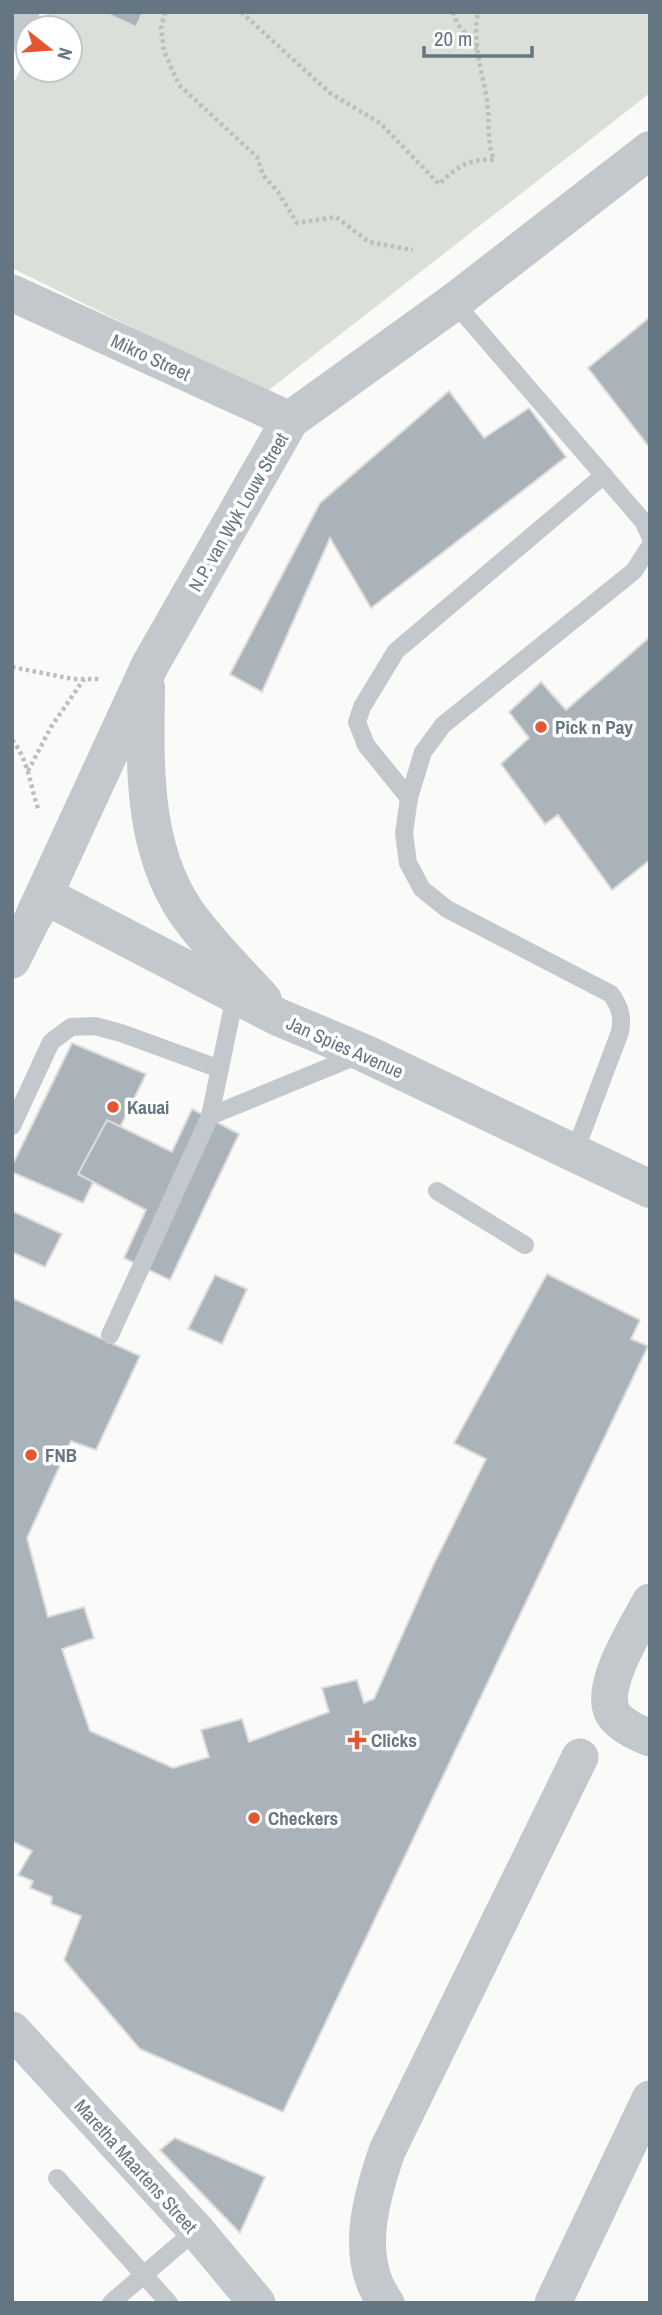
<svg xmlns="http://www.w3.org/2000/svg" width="662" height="2315" viewBox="0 0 662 2315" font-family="'Archivo Narrow',sans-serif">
<rect width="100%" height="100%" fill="#fafaf8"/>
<polygon fill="#dadfd7" points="48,12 650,12 650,93 265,393 12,268 12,86 28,54 28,70 70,70 70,28 41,28"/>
<g fill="#aab3b9" stroke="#dcdcda" stroke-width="2">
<polygon points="103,12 143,12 136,27"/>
<polygon points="650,317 650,448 588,368"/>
<polygon points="449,391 484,438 529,408 566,457 371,608 330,538 262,692 230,674 320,503"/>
<polygon points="650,637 650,860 612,890 558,815 545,824 501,764 529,738 509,712 541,682 566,710"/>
<polygon points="72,1043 146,1074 83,1203 12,1172 12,1166"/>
<polygon points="192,1109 239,1134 170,1280 124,1258 146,1210 78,1174 107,1120 172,1152"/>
<polygon points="12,1211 62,1234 45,1267 12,1252"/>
<polygon points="547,1274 640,1320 631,1339 648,1346 283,2112 140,2049 64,1960 81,1916 51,1904 52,1897 30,1888 33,1881 18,1875 32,1851 12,1841 12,1298 140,1356 96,1450 71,1441 27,1538 48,1617 84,1607 94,1638 62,1649 90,1731 173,1768 209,1757 201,1730 242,1719 249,1742 329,1712 322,1688 357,1680 364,1703 374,1699 433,1566 486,1459 454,1443"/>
<polygon points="215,1275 247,1289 222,1344 188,1329"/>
<polygon points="175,2138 265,2177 240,2233 160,2150"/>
</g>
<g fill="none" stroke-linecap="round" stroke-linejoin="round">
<g stroke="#bbbfc2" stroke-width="4.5" stroke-dasharray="3.5 3.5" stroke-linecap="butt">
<polyline points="165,12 161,28 164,51 179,85 257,157 263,175 278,192 297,223 336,217 369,242 413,250"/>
<path d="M241,12L330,93L380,123L439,184C457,167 469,158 494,160C486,139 490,121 487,100C482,70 472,43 478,12"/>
<polyline points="453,12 457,23 477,49"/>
<polyline points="12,667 73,679 99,679"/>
<path d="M12,740C29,760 30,787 39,811"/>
<polyline points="28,771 51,727 84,679"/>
</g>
<g stroke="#c3c8cc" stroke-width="18">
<polyline points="454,302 643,521 650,536"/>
<polyline points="409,798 366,745 357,722 362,707 396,651 604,475"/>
<polyline points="210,1116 359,1055"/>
<polyline points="12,1126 51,1042 71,1027 95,1026 121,1033 220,1069"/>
<path d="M574,1154L620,1032C623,1017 620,1007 611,994L447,909L422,889L408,863L404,833L409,798L423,752L443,725L634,571L650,546"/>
<polyline points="437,1191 525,1245"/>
<polyline points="110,1335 210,1116 235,996"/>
<polyline points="57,2178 169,2303"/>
<polyline points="111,2303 196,2230"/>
</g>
<g stroke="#c3c8cc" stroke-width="37">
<polyline points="12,32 21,12"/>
<polyline points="12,293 290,420"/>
<polyline points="12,960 35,914"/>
<path d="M650,1602C637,1627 602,1681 611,1709C615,1723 637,1733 650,1738"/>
<polyline points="12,2030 196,2230 257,2303"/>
<path d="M386,2303C353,2259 371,2198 387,2151L580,1757"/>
<polyline points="553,2303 650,2099"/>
</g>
<g stroke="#c3c8cc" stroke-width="38">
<path d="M146,687C145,768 141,857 195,924C216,951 240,975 263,1000"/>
<polyline points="44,895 278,1017 364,1053 650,1189"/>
<polyline points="35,914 150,665 290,420 454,302 650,150"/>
</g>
</g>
<g fill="#e4572e" stroke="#fff" stroke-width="2.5">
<circle cx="541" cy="727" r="7"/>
<circle cx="113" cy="1107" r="7"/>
<circle cx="31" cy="1455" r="7"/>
<path d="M353.5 1729.5h7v7h7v7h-7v7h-7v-7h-7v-7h7z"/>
<circle cx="254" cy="1818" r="7"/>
</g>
<g text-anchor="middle" stroke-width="7" stroke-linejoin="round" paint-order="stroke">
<g font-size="19" fill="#657683" stroke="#fff">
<text transform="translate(151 357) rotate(25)" y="7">Mikro Street</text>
<text transform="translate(238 512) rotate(-60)" y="7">N.P. van Wyk Louw Street</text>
<text transform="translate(345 1047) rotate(24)" y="7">Jan Spies Avenue</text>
<text transform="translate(136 2166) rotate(48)" y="7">Maretha Maartens Street</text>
</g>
<g font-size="19" font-weight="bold" fill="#657683" stroke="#fff" text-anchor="start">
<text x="555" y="734">Pick n Pay</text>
<text x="127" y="1114">Kauai</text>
<text x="45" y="1462">FNB</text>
<text x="371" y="1747">Clicks</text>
<text x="268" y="1825">Checkers</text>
</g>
</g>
<rect width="662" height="2315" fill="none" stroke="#657683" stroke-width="28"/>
<g transform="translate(49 49) rotate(107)"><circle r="33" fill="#ffffff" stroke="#c1c8cd" stroke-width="2"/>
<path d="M0-5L12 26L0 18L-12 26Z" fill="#e4572e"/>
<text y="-10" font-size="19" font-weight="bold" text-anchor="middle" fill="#657683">N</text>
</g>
<path d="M424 46v10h108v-10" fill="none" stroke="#657683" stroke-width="3.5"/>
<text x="434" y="46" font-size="21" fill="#657683" stroke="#ffffff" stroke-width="5" paint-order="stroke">20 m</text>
</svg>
